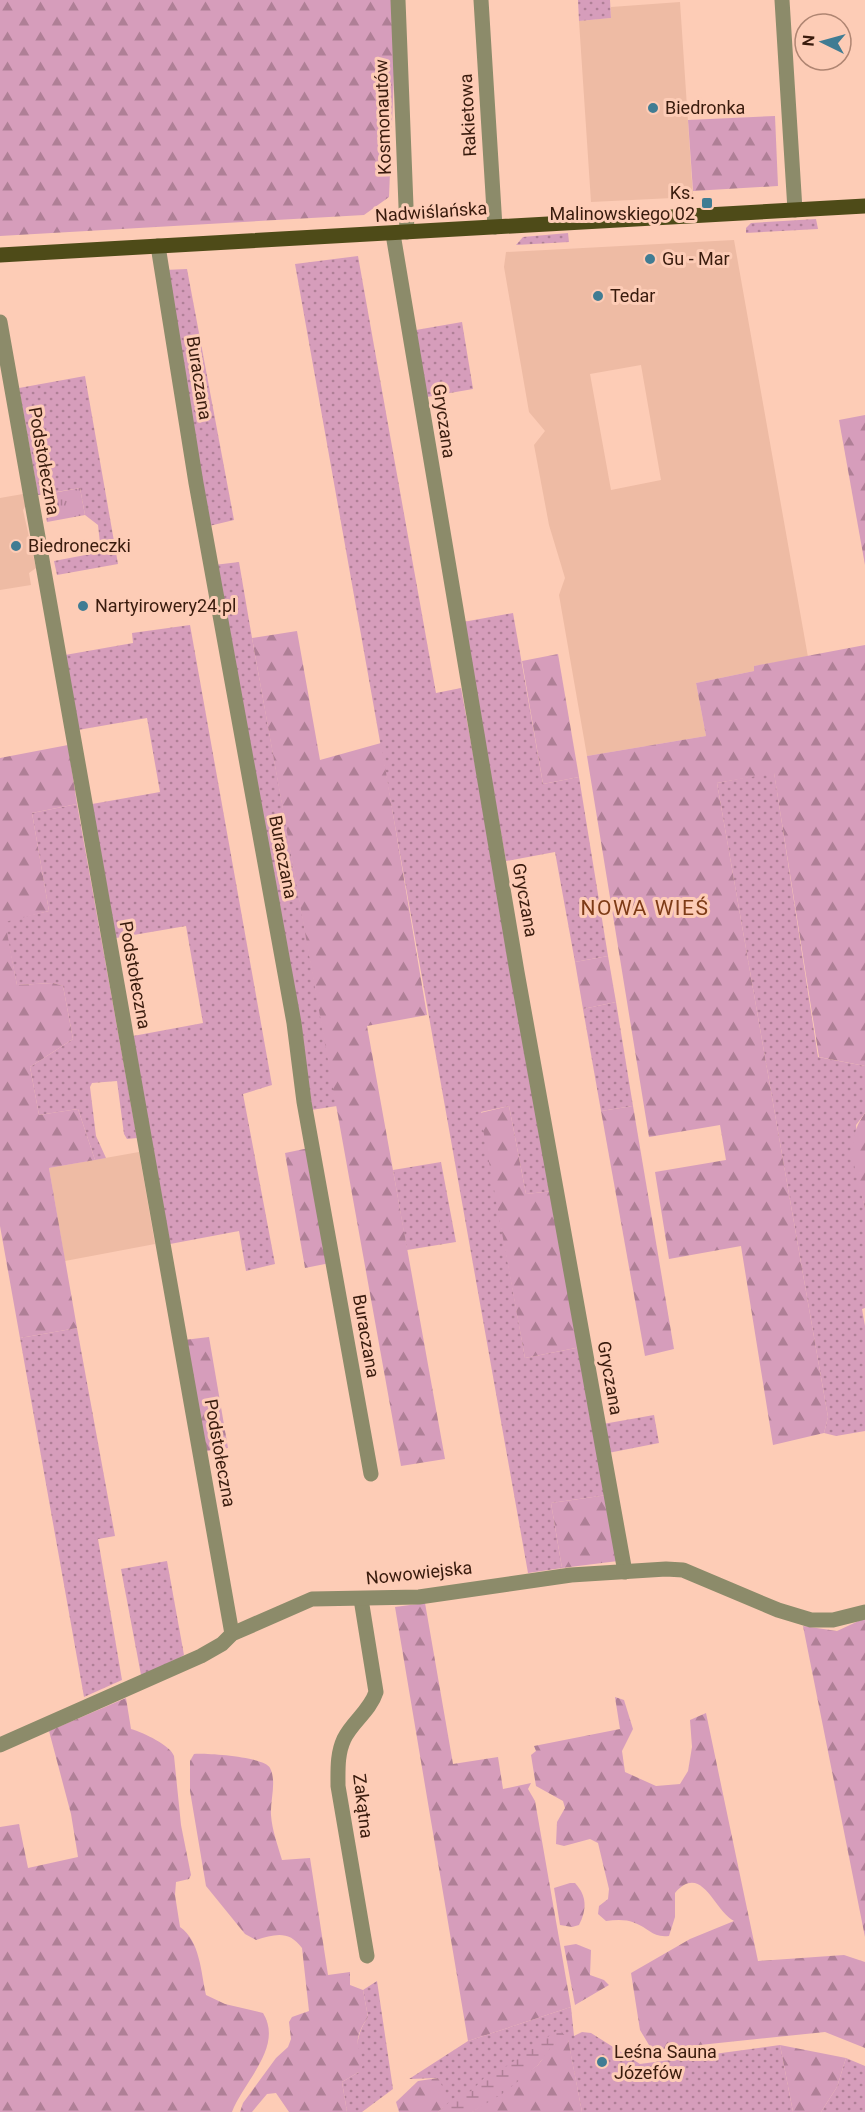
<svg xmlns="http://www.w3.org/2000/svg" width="865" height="2112" viewBox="0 0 865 2112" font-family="Roboto,sans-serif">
<defs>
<pattern id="grass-dots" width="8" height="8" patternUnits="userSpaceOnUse" patternTransform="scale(1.5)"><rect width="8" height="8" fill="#d69dbb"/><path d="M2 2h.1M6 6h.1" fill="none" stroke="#af7f96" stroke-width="1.8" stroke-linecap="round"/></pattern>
<pattern id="forest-firs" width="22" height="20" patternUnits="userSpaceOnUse" patternTransform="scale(1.5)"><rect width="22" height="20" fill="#d69dbb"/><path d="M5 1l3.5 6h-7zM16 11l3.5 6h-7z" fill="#af7f96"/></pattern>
<pattern id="wetland-marsh" width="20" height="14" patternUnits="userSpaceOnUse" patternTransform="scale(1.5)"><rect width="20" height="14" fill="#d69dbb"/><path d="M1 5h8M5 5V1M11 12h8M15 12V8" fill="none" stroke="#af7f96"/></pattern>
<pattern id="park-tufts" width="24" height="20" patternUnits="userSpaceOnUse" patternTransform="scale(1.5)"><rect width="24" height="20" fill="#d69dbb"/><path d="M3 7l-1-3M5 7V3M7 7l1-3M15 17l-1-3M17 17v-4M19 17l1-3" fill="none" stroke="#af7f96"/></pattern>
</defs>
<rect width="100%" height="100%" fill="#fdccb6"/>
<g fill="#eebba4" fill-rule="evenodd">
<polygon points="680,2 693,197 591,202 579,21 611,18 611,7"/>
<path d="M734,240L808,657L754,666V671L696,683L706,736L587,756L559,595L565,578L549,525L534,445L545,431L529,412L504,267L506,252ZM641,365L661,480L611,490L590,374Z"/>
<polygon points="23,494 26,505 23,510 36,568 29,573 31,585 0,590 0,498"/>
<polygon points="139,1152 155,1244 65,1261 49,1168"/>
</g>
<g fill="url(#grass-dots)">
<polygon points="578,0 610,0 611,18 579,21"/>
<polygon points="816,219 818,229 746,233 746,228 751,223"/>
<polygon points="568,233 569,242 516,245 523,237"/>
<polygon points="358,256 436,693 461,688 553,1191 526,1194 509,1106 481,1112 525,1358 581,1347 607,1495 551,1503 562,1568 528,1573 295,264"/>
<polygon points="187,269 234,520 209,526 164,270"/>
<polygon points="462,322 473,389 427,397 416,330"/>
<polygon points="85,376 118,564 57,575 54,561 101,552 98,525 85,515 80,488 38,495 19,388"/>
<polygon points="239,562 252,638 337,1106 311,1110 214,565"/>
<polygon points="513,613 543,784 579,777 608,956 575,962 555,852 506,861 463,622"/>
<polygon points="190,625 272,1085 243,1094 275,1264 246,1271 239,1231 170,1244 133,1036 203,1023 186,926 116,938 92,804 160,792 147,718 78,730 65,655 133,643 132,633"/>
<polygon points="774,772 818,1057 865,1066 865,1113 856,1125 859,1182 865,1208 865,1308 862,1309 865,1326 865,1431 836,1436 824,1433 828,1417 717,783"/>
<polygon points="77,804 137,1138 127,1139 124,1134 117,1081 92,1083 90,1087 96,1136 106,1158 95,1160 78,1109 39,1115 30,1067 73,1039 63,986 53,983 17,985 4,921 49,911 32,813"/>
<polygon points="616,1002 633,1106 601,1111 583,1009"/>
<polygon points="441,1162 456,1242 407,1250 393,1170"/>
<polygon points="77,1328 115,1536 98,1539 122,1680 84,1697 20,1338"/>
<polygon points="654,1415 659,1443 608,1453 603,1424"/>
<polygon points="167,1561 184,1655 160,1670 141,1675 121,1569"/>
<path d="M377,1981L393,2089L362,2112H347L342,2082L359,2072C356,2050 355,2036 368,2017L363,1990Z"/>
<polygon points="571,2007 574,2036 582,2032 591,2033 640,2064 780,2045 793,2112 582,2112 568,2040 472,2112 438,2112 443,2107 438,2078 409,2079 468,2041"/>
<polygon points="846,2058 865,2066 865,2112 821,2112 837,2087"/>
</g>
<g fill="url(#forest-firs)">
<polygon points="0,0 393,0 395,50 389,197 364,215 0,236"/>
<polygon points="775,116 778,186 693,191 688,120"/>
<polygon points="865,415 865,565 839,420"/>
<polygon points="297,631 320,760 381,743 427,1015 367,1026 445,1459 401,1466 252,638"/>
<polygon points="865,645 865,1066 819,1057 774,773 717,783 828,1417 824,1433 773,1445 741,1246 669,1259 655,1172 726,1160 720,1125 649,1137 587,756 706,736 696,683 754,671 754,666"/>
<polygon points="558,654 579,777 543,784 522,661"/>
<polygon points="68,745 77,804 32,813 49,911 5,922 17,985 53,983 63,986 73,1039 30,1067 39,1115 78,1109 95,1160 49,1168 77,1328 20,1338 0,1226 0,758"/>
<polygon points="608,956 616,1002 583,1009 575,962"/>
<polygon points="509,1106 526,1194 553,1191 581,1347 525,1358 480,1113"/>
<polygon points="633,1106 674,1349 645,1356 601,1111"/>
<path d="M865,1113V1208C857,1173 842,1144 865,1113Z"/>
<polygon points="309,1148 330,1263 305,1268 285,1153"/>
<polygon points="209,1337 228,1448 206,1451 184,1340"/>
<polygon points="607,1495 618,1561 562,1568 551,1503"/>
<polygon points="425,1603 453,1764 498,1757 503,1789 531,1783 528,1789 535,1801 571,2007 468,2041 395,1607"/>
<polygon points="865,1618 865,1937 803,1626 837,1631"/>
<path d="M615,1697L624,1700L633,1729L622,1751L625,1772L656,1786L680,1784L688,1771L692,1747L690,1720L706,1713L758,1961L844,1955L865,1962V2048L825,2032L652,2050L640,2030L631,1973L690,1939L734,1921C714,1911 702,1862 675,1893V1917L669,1936C652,1938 649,1928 635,1923C625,1919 616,1920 606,1921L598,1914L599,1906L608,1899L609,1889L598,1843L590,1839L564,1846L556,1844L557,1822L565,1808L563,1801L536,1786L531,1755L536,1751L534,1746L620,1729Z"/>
<path d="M126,1698L131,1729C144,1733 170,1745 174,1756L181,1825L191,1875L189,1879L176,1882L175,1895L180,1927C200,1941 201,1972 206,1995L225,2004L263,2013C284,2047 243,2082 232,2112H0V1827L19,1824L28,1868L78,1857L71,1814L49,1731Z"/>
<path d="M194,1754C207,1753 265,1757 270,1768C277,1782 270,1800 271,1815C272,1830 278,1846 282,1860L310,1858L328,1975L350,1972V1985L363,1990L368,2017C356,2035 354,2044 365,2062L359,2072L342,2082L347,2112H289L276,2093L267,2094L252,2112H240L243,2103L276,2058L288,2047L291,2039L289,2022L292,2017L309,2011L302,1948C289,1930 275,1934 256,1940L245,1934L206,1886L190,1791V1761Z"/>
<path d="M570,1883H575C587,1896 587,1909 579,1925L572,1927L560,1925L554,1888Z"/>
<polygon points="576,1944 591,1950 590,1975 604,1980 609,1985 575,2005 564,1946"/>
<polygon points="568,2039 582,2112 472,2112 538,2065 551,2047"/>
<polygon points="780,2045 846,2058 837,2087 821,2112 793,2112"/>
<polygon points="438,2078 450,2101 438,2112 399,2112 396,2102 418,2081"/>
</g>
<polygon fill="url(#wetland-marsh)" points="559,2029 568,2039 551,2047 538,2065 505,2092 472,2112 438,2112 454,2098 471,2091 484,2078 504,2068"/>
<polygon fill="url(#park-tufts)" points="80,488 85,515 47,522 42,495"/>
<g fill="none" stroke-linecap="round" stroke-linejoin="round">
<g stroke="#8c8b6a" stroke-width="15">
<polyline points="398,0 407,232"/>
<polyline points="481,0 495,227"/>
<polyline points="782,0 795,210"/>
<polyline points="393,234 517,972 625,1572"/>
<polyline points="158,246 196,483 294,1023 304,1102 371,1474"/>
<polyline points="0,322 232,1634"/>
<path d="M361,1599L376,1692C370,1711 352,1722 344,1739C337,1754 338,1770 338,1786L367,1956"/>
<polyline points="0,1745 201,1656 222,1644 232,1634 312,1599 419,1597 571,1575 666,1569 683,1570 778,1610 811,1620 833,1620 865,1612"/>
</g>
<polyline stroke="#4e4b18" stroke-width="15" points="0,255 865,206"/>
</g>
<g fill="#407c93" stroke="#fdccb6" stroke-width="2">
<circle cx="653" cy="108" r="6"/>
<rect x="701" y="197" width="12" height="12" rx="3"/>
<circle cx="650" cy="259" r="6"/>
<circle cx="598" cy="296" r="6"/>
<circle cx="16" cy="546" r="6"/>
<circle cx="83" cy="606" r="6"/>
<circle cx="602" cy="2062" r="6"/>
</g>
<g text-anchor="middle" stroke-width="6" stroke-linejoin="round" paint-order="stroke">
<g font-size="18" fill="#391b0d" stroke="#fdccb6" text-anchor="start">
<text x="665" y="114">Biedronka</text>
<text x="695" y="199" text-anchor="end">Ks.<tspan x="695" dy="21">Malinowskiego 02</tspan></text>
<text x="662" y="265">Gu - Mar</text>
<text x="610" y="302">Tedar</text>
<text x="28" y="552">Biedroneczki</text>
<text x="95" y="612">Nartyirowery24.pl</text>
<text x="614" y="2058">Leśna Sauna<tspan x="614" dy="21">Józefów</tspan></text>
</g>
<g font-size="18" fill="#391b0d" stroke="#fdccb6">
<text transform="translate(468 115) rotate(-93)" y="6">Rakietowa</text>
<text transform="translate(383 117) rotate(-92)" y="6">Kosmonautów</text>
<text transform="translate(431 212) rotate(-4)" y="6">Nadwiślańska</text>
<text transform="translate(199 378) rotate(81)" y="6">Buraczana</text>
<text transform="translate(444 421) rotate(82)" y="6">Gryczana</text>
<text transform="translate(44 461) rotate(80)" y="6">Podstołeczna</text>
<text transform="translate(283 857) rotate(79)" y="6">Buraczana</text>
<text transform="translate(525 900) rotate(80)" y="6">Gryczana</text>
<text transform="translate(135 975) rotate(80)" y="6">Podstołeczna</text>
<text transform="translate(366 1336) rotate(80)" y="6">Buraczana</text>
<text transform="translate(610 1378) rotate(80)" y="6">Gryczana</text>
<text transform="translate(220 1453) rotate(80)" y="6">Podstołeczna</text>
<text transform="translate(419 1573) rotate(-6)" y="6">Nowowiejska</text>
<text transform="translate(363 1806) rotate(83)" y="6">Zakątna</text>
</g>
<g font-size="21" letter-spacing="1.5" fill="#7e3b17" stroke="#fdccb6">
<text x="645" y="915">NOWA WIEŚ</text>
</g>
</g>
<g transform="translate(823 42) rotate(275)"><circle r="28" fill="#fdccb6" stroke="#af8572" stroke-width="1.5"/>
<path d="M0-4.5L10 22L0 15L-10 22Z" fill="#407c93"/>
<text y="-9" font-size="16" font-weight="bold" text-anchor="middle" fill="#391b0d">N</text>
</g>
</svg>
